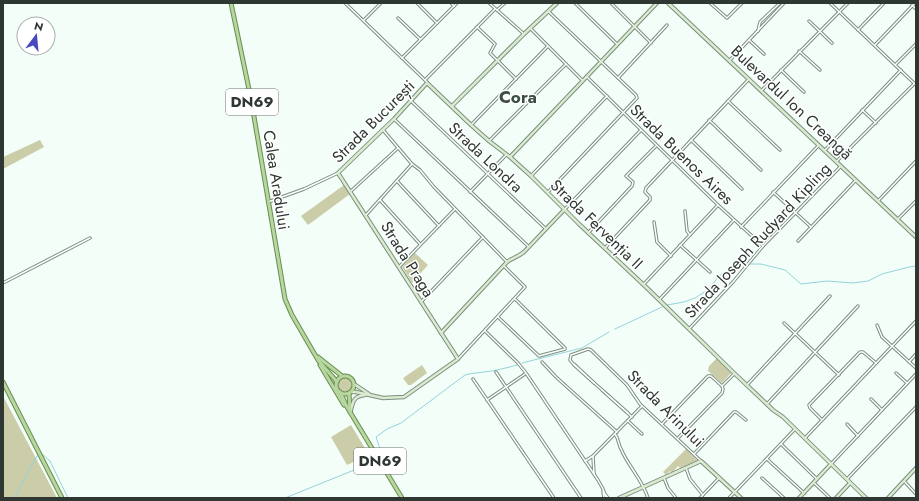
<svg xmlns="http://www.w3.org/2000/svg" width="919" height="501" viewBox="0 0 919 501" font-family="Jost,sans-serif">
<rect width="100%" height="100%" fill="#f4fef8"/>
<g fill="#cbcda9">
<polygon points="40,140 44,147 3,169 3,157"/>
<polygon points="344,185 350,194 308,225 301,216"/>
<polygon points="415,253 428,265 412,283 402,267"/>
<polygon points="717,358 731,373 722,383 708,371 709,366"/>
<polygon points="422,365 427,373 411,385 408,385 403,378"/>
<circle cx="345" cy="385" r="7"/>
<polygon points="3,396 57,498 3,498"/>
<polygon points="351,425 369,455 347,465 331,437"/>
<polygon points="686,449 698,461 680,468 678,466 672,473 670,471 666,475 663,472"/>
</g>
<g fill="none" stroke-linecap="round" stroke-linejoin="round">
<g stroke="#93d3da" stroke-width="1">
<polyline points="750,264 761,264 785,270 801,284 827,281 853,283 868,281 882,274 909,267 916,266"/>
<polyline points="667,305 684,302 695,298 709,289 719,276 732,267 745,264"/>
<polyline points="615,329 662,307"/>
<polyline points="522,363 582,348 609,332"/>
<polyline points="42,454 50,461 68,498"/>
<path d="M382,458L385,455L379,446L376,437L387,429L401,423L465,375C471,373 478,373 484,372C495,371 506,368 517,365"/>
<polyline points="14,498 37,456 39,455"/>
<polyline points="285,498 374,462"/>
</g>
<g stroke="#7a8f81" stroke-width="3.5">
<g id="street">
<polyline points="345,3 427,82"/>
<polyline points="417,3 437,23"/>
<polyline points="451,3 454,6"/>
<polyline points="489,3 524,34"/>
<polyline points="575,3 617,44"/>
<polyline points="611,3 651,43"/>
<polyline points="710,3 727,18 742,3"/>
<polyline points="830,3 916,85"/>
<polyline points="912,5 916,9"/>
<polyline points="497,10 505,3"/>
<polyline points="398,18 420,39"/>
<polyline points="364,20 381,3"/>
<polyline points="809,21 832,43"/>
<polyline points="477,27 495,44 490,53 516,79"/>
<polyline points="530,28 582,80"/>
<polyline points="858,30 884,3"/>
<polyline points="758,31 760,22 780,3"/>
<polyline points="749,40 764,54"/>
<polyline points="875,45 915,3"/>
<polyline points="799,51 820,70"/>
<polyline points="402,58 457,3"/>
<polyline points="730,60 784,3"/>
<polyline points="895,65 916,44"/>
<polyline points="781,70 804,92"/>
<polyline points="587,77 718,205 763,246"/>
<polyline points="618,78 667,25"/>
<polyline points="425,80 495,9"/>
<polyline points="762,90 848,3"/>
<polyline points="411,101 546,229"/>
<polyline points="728,101 780,150"/>
<polyline points="862,110 876,123"/>
<polyline points="394,119 529,247"/>
<polyline points="709,120 761,170"/>
<polyline points="471,125 548,46"/>
<polyline points="383,130 412,164 420,170 434,187 507,262"/>
<polyline points="490,140 566,64"/>
<polyline points="691,140 742,189"/>
<polyline points="825,150 901,70"/>
<polyline points="837,161 915,83"/>
<polyline points="531,176 607,96"/>
<polyline points="397,181 439,226"/>
<polyline points="351,191 398,148"/>
<polyline points="470,192 506,155"/>
<polyline points="548,192 637,98 636,95 549,12"/>
<polyline points="773,192 811,227"/>
<polyline points="380,200 420,244"/>
<polyline points="878,201 916,161"/>
<polyline points="268,202 304,189 338,173"/>
<polyline points="565,209 641,130"/>
<polyline points="685,211 687,231 690,235"/>
<polyline points="366,215 412,164"/>
<polyline points="898,219 916,201"/>
<polyline points="654,222 657,242 671,256"/>
<polyline points="741,227 819,145"/>
<polyline points="588,233 632,186 633,182 626,176 656,146"/>
<polyline points="798,241 856,180"/>
<polyline points="680,245 710,272"/>
<polyline points="605,248 650,200 650,197 645,192 646,188 749,79"/>
<polyline points="399,267 455,209"/>
<polyline points="3,283 90,238"/>
<polyline points="644,284 718,205"/>
<polyline points="659,300 734,220"/>
<polyline points="421,302 483,237"/>
<polyline points="498,317 539,356 565,349 565,348 515,299"/>
<polyline points="784,323 839,375"/>
<polyline points="877,325 882,337 916,368"/>
<polyline points="689,329 733,282 763,246 841,166"/>
<polyline points="485,331 518,363 526,373 598,480 603,489 606,498"/>
<polyline points="459,358 525,287 504,266"/>
<polyline points="542,362 556,377 617,432"/>
<polyline points="909,362 916,354"/>
<polyline points="574,364 594,383"/>
<polyline points="496,372 581,498"/>
<polyline points="896,373 907,383"/>
<polyline points="473,379 554,498"/>
<polyline points="747,385 830,296"/>
<polyline points="602,390 632,417"/>
<polyline points="871,399 882,410"/>
<polyline points="487,400 525,374"/>
<polyline points="767,404 858,306"/>
<polyline points="628,413 574,365 570,360 571,355 588,349 591,350 627,385 640,404 701,461"/>
<polyline points="821,419 810,408 809,405 860,352 863,352 876,363"/>
<polyline points="628,421 642,434"/>
<polyline points="662,424 708,376 711,376 722,386"/>
<polyline points="847,424 858,436"/>
<path d="M615,434C619,439 618,444 621,449C628,466 642,479 648,498"/>
<polyline points="678,438 722,393 723,389 722,386 734,374"/>
<polyline points="805,438 916,321"/>
<polyline points="781,444 817,479"/>
<polyline points="694,454 734,412 736,412 746,420"/>
<polyline points="767,459 804,493"/>
<polyline points="585,461 593,456"/>
<polyline points="831,464 916,374"/>
<polyline points="686,468 690,479 703,495"/>
<polyline points="594,474 593,456 642,406"/>
<polyline points="664,478 668,488 676,498"/>
<polyline points="762,478 784,498"/>
<polyline points="847,479 916,407"/>
<polyline points="904,481 916,494"/>
<polyline points="814,483 830,498"/>
<polyline points="603,491 604,498"/>
<polyline points="605,494 608,498"/>
<polyline points="700,498 719,478"/>
<polyline points="729,498 795,429"/>
</g>
</g>
<g stroke="#7a8f81" stroke-width="4.5">
<g id="secondary">
<polyline points="668,3 916,237"/>
<polyline points="452,106 524,34 557,3"/>
<polyline points="510,157 657,3"/>
<path d="M441,333L507,262C512,258 518,257 524,252L564,210"/>
<polyline points="354,384 369,394"/>
<polyline points="351,392 356,392 383,398 404,397 458,359 338,173 394,119 427,83 471,125 489,141 510,157 531,176 579,224 647,288 734,373 773,410 783,417 866,498"/>
<path d="M351,410C353,400 355,396 365,395"/>
<polyline points="619,498 701,461 741,498"/>
<polyline points="799,498 831,464"/>
<polyline points="836,498 850,483"/>
<polyline points="888,498 916,468"/>
</g>
</g>
<g stroke="#688e50" stroke-width="5">
<g id="primary">
<polyline points="231,3 251,99 285,299 292,315 318,360 337,382"/>
<polyline points="318,357 342,376"/>
<polyline points="320,365 344,405"/>
<circle cx="345" cy="385" r="9"/>
<polyline points="3,382 62,498"/>
<polyline points="340,392 347,407 402,498"/>
<polyline points="349,393 350,412"/>
</g>
</g>
<use href="#street" stroke="#fff" stroke-width="1.5"/>
<use href="#secondary" stroke="#dbebcf" stroke-width="2.5"/>
<use href="#primary" stroke="#b8d7a0" stroke-width="3"/>
</g>
<g text-anchor="middle" stroke-width="3" stroke-linejoin="round" paint-order="stroke">
<g fill="#fff" stroke="#6d736f" stroke-width="1">
<rect x="226" y="89" width="52" height="26" rx="3"/>
<rect x="354" y="448" width="52" height="26" rx="3"/>
</g>
<g font-size="15" font-weight="bold" fill="#2e3731">
<text x="252" y="107">DN69</text>
<text x="380" y="466">DN69</text>
</g>
<g font-size="16" fill="#2e3731" stroke="#fff">
<text transform="translate(792 102) rotate(43)" y="6">Bulevardul Ion Creangă</text>
<text transform="translate(373 121) rotate(-45)" y="6">Strada București</text>
<text transform="translate(682 154) rotate(44)" y="6">Strada Buenos Aires</text>
<text transform="translate(486 157) rotate(43)" y="6">Strada Londra</text>
<text transform="translate(277 180) rotate(81)" y="6">Calea Aradului</text>
<text transform="translate(597 224) rotate(44)" y="6">Strada Fervenția II</text>
<text transform="translate(757 240) rotate(-47)" y="6">Strada Joseph Rudyard Kipling</text>
<text transform="translate(408 259) rotate(58)" y="6">Strada Praga</text>
<text transform="translate(666 408) rotate(45)" y="6">Strada Arinului</text>
</g>
<g font-size="17" font-weight="bold" fill="#3c4f43" stroke="#fff">
<text x="518" y="103">Cora</text>
</g>
</g>
<rect width="919" height="501" fill="none" stroke="#2e3731" stroke-width="8"/>
<g transform="translate(36 36) rotate(16)"><circle r="19" fill="#ffffff" stroke="#abafad"/>
<path d="M0-3L7 15L0 10L-7 15Z" fill="#4749bf"/>
<text y="-6" font-size="11" font-weight="bold" text-anchor="middle" fill="#2e3731">N</text>
</g>
</svg>
